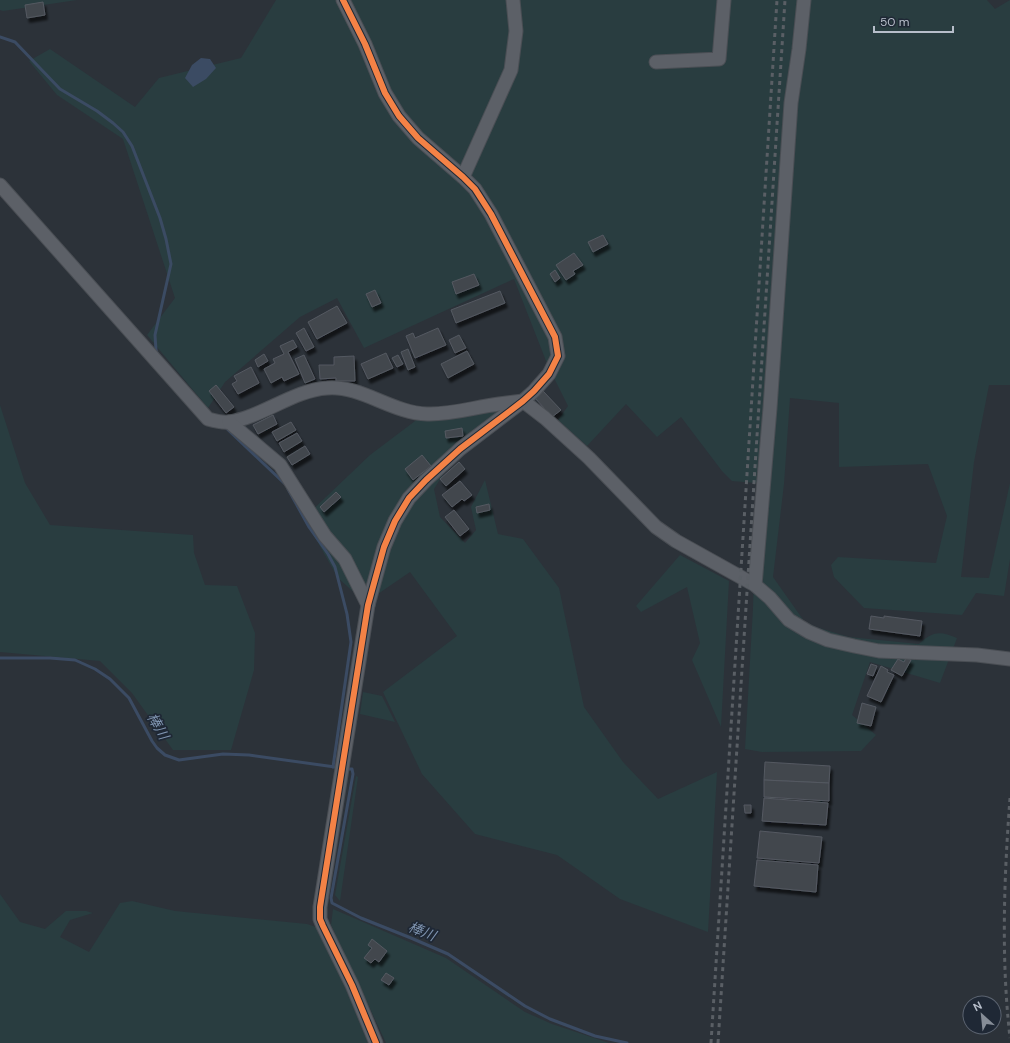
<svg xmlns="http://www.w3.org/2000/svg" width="1010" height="1043" viewBox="0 0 1010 1043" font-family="'DM Sans','Noto Sans JP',sans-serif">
<defs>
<filter id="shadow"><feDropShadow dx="2.5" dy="4.5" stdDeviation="1" flood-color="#0009"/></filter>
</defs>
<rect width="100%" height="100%" fill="#2c3239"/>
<g fill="#293d40">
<polygon points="0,0 77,0 3,11 0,10"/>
<path d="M276,0H987L995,9L1010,0V385H989L974,462L961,577L989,578L1010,483V559L1004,596L976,593L962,615L864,608L834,577L831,565L838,557L936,563L947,516L928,464L839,467V403L790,398L784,484L773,577L804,621L816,627L849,637L919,644C933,631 940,631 957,638L940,683L870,662L852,715L876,735L861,751L762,752L745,749L753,608L757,483L732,481L722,471L681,417L657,437L626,404L587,446L558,420L568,406L548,366L514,279L364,348L337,298L300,317L225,382L208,408L147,335L175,298L123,139L57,95L29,61L50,49L135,107L159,78L241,58Z"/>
<polygon points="519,397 467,436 434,489 440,517 465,543 476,530 471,507 485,480 498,534 523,539 559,588 584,707 623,762 658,799 717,772 708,932 620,899 557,855 475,834 422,774 383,692 457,636 410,572 375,596 358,596 338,578 304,518 370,455 431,409"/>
<polygon points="0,405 25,483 50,525 193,535 194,553 205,585 237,586 255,633 254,670 231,750 173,750 132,693 100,661 0,652"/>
<polygon points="680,555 729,581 721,727 692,660 700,643 687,587 641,612 636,606"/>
<polygon points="363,692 382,696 395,722 360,714"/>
<polygon points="356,776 358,777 340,901 335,895"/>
<polygon points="0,894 20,922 45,929 66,911 86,911 93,913 70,920 60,937 89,952 120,903 132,901 175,911 307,924 322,929 368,1043 0,1043"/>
<polygon points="333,909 446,958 525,1012 552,1024 609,1043 386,1043 331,925"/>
</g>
<polygon fill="#3b4b63" points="201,58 210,59 216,68 206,79 193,87 185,78 192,65"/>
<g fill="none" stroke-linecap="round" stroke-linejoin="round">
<g stroke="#3b4b63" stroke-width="3">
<polyline points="0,37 15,42 60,89 97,111 113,123 123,132 132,146 160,218 166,239 171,264 155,335 156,350 157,353"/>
<polyline points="224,426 284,483"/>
<polyline points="288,489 309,527 328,554 335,567 347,614 351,642 333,767"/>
<polyline points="0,658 50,658 75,660 95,669 110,679 129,698 152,741 157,748 165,755 179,760 223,754 249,755 335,767"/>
<polyline points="346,769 352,769 353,774 331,898 332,903 361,918 411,938 448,954 525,1006 550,1019 595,1036 627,1043"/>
</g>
</g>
<g fill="#43474e" stroke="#545961" filter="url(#shadow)">
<polygon points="43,2 45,15 27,18 25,5"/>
<polygon points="603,235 608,244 593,252 588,242"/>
<polygon points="574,253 583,265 573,271 575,274 566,280 556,265"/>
<polygon points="555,270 560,278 555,282 550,274"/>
<polygon points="474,274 479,285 456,294 452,282"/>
<polygon points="375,290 381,303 372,307 366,294"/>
<polygon points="500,291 505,303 456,323 451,310"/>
<polygon points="337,306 347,323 317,339 308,322"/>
<polygon points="304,328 314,347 306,351 296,333"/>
<polygon points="438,328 446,345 415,358 406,336 413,333 415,338"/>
<polygon points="459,335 466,348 455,353 449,340"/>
<polygon points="293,340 297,347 288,352 299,374 284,381 282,377 271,383 264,369 275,363 273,359 284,354 280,346"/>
<polygon points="408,349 415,367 408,370 401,352"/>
<polygon points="467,351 474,364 448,378 441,364"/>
<polygon points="386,353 393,368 368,379 361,364"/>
<polygon points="264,354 268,361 258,367 255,360"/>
<polygon points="304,355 315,379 305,383 295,359"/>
<polygon points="398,355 403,364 397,367 392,358"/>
<polygon points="354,356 355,381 336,381 336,378 320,379 319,365 334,365 334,357"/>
<polygon points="251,367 259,383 238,394 232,384 237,381 234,376"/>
<polygon points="216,385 234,407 226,413 209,391"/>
<polygon points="543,391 561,410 552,417 535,398"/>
<polygon points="273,415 277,424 258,434 253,425"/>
<polygon points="291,422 296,430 277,441 272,432"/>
<polygon points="462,428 463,436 446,438 445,431"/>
<polygon points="297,433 302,441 284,452 279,443"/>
<polygon points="305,446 310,454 292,465 287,457"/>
<polygon points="422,455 431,466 413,480 405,469"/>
<polygon points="459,462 465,469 446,486 440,479"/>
<polygon points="460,481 472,495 464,501 462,499 452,507 442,495"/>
<polygon points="336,492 341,497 324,512 320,507"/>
<polygon points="489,504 490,510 477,513 476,507"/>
<polygon points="454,510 469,529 460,536 445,517"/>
<polygon points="871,616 884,618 884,616 922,621 920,636 869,629"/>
<polygon points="906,658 911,660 902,676 891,670 898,659 904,662"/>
<polygon points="871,664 877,666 873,676 867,674"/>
<polygon points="881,666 888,670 887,672 894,675 881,702 867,696"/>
<polygon points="862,703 876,707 871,726 857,723"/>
<polygon points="765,762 830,766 829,783 764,780"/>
<polygon points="764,780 829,783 829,801 764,797"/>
<polygon points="764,798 828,803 826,825 762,821"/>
<polygon points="744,805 751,805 751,813 745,813"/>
<polygon points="760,831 822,837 819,863 757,858"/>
<polygon points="757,860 818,865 816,892 754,886"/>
<polygon points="372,939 387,951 379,962 375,959 371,963 364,958 372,948 368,945"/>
<polygon points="386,973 394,978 389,985 381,980"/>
</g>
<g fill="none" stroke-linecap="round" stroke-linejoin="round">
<g stroke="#4a4e54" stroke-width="15">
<g id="minor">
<polyline points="343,0 365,44 385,93 399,116 418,138 463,177 475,189 491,214 555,337 558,356 549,374 534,391 523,401 460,449 426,480 409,498 395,521 384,547 368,605 320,907 320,919 323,926 352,985 376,1043"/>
<polyline points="656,62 719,59 724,0"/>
<polyline points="463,177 511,70 516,31 513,0"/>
<path d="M0,185L208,419C215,421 222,423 229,422C262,417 294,390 327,388C361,385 392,413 427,414C451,415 475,407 499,404C507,403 515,402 523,401L545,418L589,458L656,527L676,541L755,585L770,598L789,620L809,632L828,640L854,646L879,651L977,655L1010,659"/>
<polyline points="229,422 280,465 325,536 345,559 368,605"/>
<polyline points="755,585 770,408 791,103 799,49 804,0"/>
</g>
</g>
<use href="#minor" stroke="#5c6067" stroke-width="13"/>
<g stroke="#5a5f65" stroke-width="3" stroke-dasharray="4 4" stroke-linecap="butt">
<path d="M1010,798C1004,878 1001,958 1010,1038"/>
<polyline points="711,1043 777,0"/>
<polyline points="718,1043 785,0"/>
</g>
<g stroke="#1f2835" stroke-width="8">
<polyline id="cycleway" points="343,0 365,44 385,93 399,116 418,138 463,177 475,189 491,214 555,337 558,356 549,374 534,391 523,401 460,449 426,480 409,498 395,521 384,547 368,605 320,907 320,919 323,926 352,985 376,1043"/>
</g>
<use href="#cycleway" stroke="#f48246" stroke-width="6"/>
</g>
<g text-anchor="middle" stroke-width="3.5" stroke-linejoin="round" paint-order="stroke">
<g font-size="14" font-style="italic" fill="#7f94b0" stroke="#1f2835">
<text transform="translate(158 726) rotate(60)" y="5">棒川</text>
<text transform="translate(422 931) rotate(22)" y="5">棒川</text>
</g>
</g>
<g transform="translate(982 1015) rotate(333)"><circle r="19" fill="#1f2835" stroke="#5c6471"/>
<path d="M0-3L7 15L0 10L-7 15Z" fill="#868d97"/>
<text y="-6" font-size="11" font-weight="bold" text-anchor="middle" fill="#b7beca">N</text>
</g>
<path d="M874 26v6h79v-6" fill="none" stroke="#b7beca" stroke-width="2"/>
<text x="880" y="26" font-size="12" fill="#b7beca" stroke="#1f2835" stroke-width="3" paint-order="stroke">50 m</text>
</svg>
